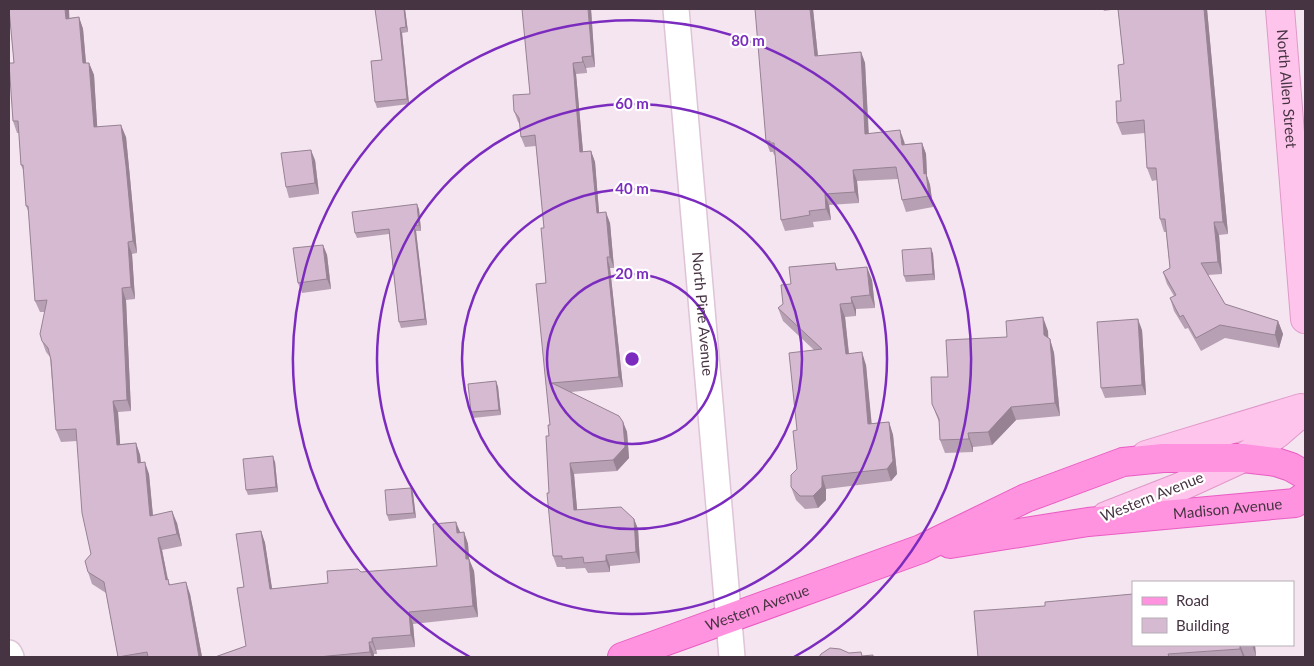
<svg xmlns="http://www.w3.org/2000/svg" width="1314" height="666" viewBox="0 0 1314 666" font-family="Lato,sans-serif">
<rect width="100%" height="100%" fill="#f4e5f0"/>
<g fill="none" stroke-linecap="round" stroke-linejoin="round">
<g stroke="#dec4d7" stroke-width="28">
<g id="street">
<path id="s1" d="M676,9L732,657"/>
<polyline points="9,653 11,657"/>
</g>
</g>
<g stroke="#e098c9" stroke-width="30">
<g id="secondary">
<path id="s2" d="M1280,9L1305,319"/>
<polyline points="1146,455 1301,408"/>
<polyline points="1106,516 1180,487 1243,458 1277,434 1305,410"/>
</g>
</g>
<g stroke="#ea5cc3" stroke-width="30">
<g id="primary">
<path id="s3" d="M950,544L1088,522L1295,503L1305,496"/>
<path id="s4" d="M622,657L921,549L1026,498L1123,462L1163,458H1243L1276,462L1291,467L1305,475"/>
</g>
</g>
<use href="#street" stroke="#fff" stroke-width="25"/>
<use href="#secondary" stroke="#ffc4eb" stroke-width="28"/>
<use href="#primary" stroke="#ff93df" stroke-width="28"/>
</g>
<g fill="#b8a0b4">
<polygon points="9,9 69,9 69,18 79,17 83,29 86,63 89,63 94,75 97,127 126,137 130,178 137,253 132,254 135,299 126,300 131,411 118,412 120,444 136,443 140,455 141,462 149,474 153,515 177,523 182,546 162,550 168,579 170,585 190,594 202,657 118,657 106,593 92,584 88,572 91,554 77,441 61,442 56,430 50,357 46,352 42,341 45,312 40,312 35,301 29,213 26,206 24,172 21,165 19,133 17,133 13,121 14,63"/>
<polygon points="405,9 408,32 402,33 409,104 377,108 375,102 382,60"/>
<polygon points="591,9 595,67 586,68 587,73 576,74 583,152 591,151 595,162 599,213 610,223 614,268 610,268 623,387 571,392 623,422 627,432 629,458 617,471 574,474 577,510 634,519 638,529 640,563 610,566 610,572 588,573 585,568 566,569 565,567 557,567 553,556 549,493 549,436 550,425 544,228 536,146 525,147 521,137 520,124 518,122 514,111 530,94"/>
<polygon points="813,9 818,56 861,52 865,63 869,134 904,141 905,144 922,143 926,154 927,176 930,185 933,207 906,212 902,200 898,179 857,181 859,203 829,205 831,220 813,222 814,227 785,231 781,220 775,155 774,155 773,152 770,152 766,141"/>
<polygon points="1103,9 1207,9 1228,234 1219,235 1222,274 1208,275 1225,304 1278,321 1283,334 1279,348 1225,338 1201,351 1188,328 1185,329 1174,311 1170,298 1174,296 1167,284 1163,272 1170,268 1166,232 1164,232 1160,219 1157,180 1152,181 1147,168 1145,133 1122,135 1117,123 1121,101 1124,64 1118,9 1104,11"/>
<polygon points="315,160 319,194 289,198 286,187"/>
<polygon points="419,209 421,231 416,231 427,325 401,328 399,322 389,234 357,238 355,233"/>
<polygon points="323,245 327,255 331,289 302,293 298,283"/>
<polygon points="931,248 933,254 935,280 906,282 904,276"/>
<polygon points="835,263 838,270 872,280 875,308 856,309 856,316 845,317 849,353 866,365 871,424 889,422 893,435 897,474 891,481 826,489 826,500 818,508 805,509 796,500 791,487 797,469 797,430 814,350 783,321 778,308 783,304 791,284"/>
<polygon points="1142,330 1146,395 1105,398 1101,388"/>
<polygon points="1048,331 1048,338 1050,339 1054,353 1060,416 1016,420 992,445 973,447 973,452 945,453 940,440 939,422 932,404 948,377 1007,337"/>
<polygon points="496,381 498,387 501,415 473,418 471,412"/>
<polygon points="275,462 278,492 248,495 246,490"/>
<polygon points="411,488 413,493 416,518 389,521 387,515"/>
<polygon points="261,531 265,543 272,589 328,583 361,572 437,566 460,532 464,532 468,544 469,559 474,571 478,617 413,624 415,647 376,650 377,654 374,654 374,657 215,657 246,646 244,587"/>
<polygon points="1133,645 1255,645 1256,656 1245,657 978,657"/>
</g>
<g fill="#968292">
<polygon points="65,9 69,9 70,30 66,19"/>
<polygon points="404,9 405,9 408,32 406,27"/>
<polygon points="588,9 591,9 595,67 592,56"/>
<polygon points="810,9 813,9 819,67 815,56"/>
<polygon points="1204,9 1207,9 1228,234 1223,222"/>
<polygon points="79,17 83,29 87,75 83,63"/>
<polygon points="400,28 402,33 409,104 407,99"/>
<polygon points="861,52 865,63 869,145 865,134"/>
<polygon points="582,57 586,68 587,73 583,62"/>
<polygon points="89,63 94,75 98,139 94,127"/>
<polygon points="573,63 576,74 584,163 580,152"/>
<polygon points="121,125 126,137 130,178 137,253 133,241"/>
<polygon points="900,130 904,141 906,156 902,145"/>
<polygon points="922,143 926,154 927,176 930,185 933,207 929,196 924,174"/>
<polygon points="311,150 315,160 319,194 315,183"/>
<polygon points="591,151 595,162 600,224 597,213"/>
<polygon points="853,170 857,181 859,203 855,192"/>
<polygon points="825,194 829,205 831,220 826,209"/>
<polygon points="417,204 419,209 421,231 419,225"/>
<polygon points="606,212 610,223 614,268 610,257"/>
<polygon points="1214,222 1219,235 1222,274 1218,262"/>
<polygon points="414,226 416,231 427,325 425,319"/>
<polygon points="128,242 132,254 135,299 131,287"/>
<polygon points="323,245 327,255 331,289 327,279"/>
<polygon points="931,248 933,254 935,280 933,274"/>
<polygon points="607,257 610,268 623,387 619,377"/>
<polygon points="867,267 872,280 875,308 870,295"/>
<polygon points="122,288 126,300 131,411 127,400"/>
<polygon points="851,297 856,309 856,316 852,303"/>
<polygon points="840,304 845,317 850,366 846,354"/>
<polygon points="1043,317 1048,331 1049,349 1044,335"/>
<polygon points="1138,319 1142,330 1146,395 1142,385"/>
<polygon points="1278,321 1283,334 1279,348 1275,335"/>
<polygon points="1050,339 1054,353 1060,416 1055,403"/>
<polygon points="862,352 866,365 873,437 868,424"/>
<polygon points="496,381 498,387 501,415 499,410"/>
<polygon points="113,401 118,412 121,457 117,445"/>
<polygon points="1011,407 1016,420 992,445 988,432"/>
<polygon points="623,422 627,432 629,458 617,471 613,460"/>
<polygon points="889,422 893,435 897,474 891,481 887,469"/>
<polygon points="968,433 973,447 973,452 969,439"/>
<polygon points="136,443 140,455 142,475 138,463"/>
<polygon points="273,456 275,462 278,492 276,487"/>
<polygon points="145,462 149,474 154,528 150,516"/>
<polygon points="570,463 574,474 578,520 574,510"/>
<polygon points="822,476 826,489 826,500 818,508 813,496"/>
<polygon points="411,488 413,493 416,518 414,513"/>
<polygon points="172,511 177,523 182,546 177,534"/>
<polygon points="634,519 638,529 640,563 636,552"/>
<polygon points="456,522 461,534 457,533"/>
<polygon points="261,531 265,543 274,601 270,589"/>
<polygon points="464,532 468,544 470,571 466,559"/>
<polygon points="158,538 162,550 170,592 166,580"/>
<polygon points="606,555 610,566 610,572 606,561"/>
<polygon points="469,559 474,571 478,617 473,606"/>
<polygon points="186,582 190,594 202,657 199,657"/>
<polygon points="409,612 413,624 415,647 411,635"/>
<polygon points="372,638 376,650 377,654 372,642"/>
<polygon points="369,642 374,654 374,657 372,657 370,652"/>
<polygon points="1240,645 1245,657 1243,657 1240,649"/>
<polygon points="1252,645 1255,645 1256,656"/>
</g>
<g fill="#d6bad1" stroke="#968292">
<polygon points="9,9 65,9 66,19 79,17 83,63 89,63 94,127 121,125 126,166 133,241 128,242 131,287 122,288 127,400 113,401 117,445 136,443 138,463 145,462 150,516 172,511 177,534 158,538 166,580 168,579 169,585 186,582 199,657 148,657 147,652 118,657 104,582 88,572 85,561 91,554 82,513 76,429 56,430 51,360 48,348 42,341 40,334 47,300 35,301 28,206 26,206 23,165 21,165 18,121 13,121 9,63 14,63"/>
<polygon points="375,9 404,9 406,27 400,28 407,99 375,102 371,61 382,60"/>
<polygon points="522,9 588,9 592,56 582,57 583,62 573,63 580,152 591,151 597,213 606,212 610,257 607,257 619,377 552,383 619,416 623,422 625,447 613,460 570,463 574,510 621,507 634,519 636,552 606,555 606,561 584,563 583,557 562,559 562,556 553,556 547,493 549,493 546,436 549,436 548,425 550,425 536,284 546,283 541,228 544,228 535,135 521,137 519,118 514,111 513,95 530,94"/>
<polygon points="755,9 810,9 815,56 861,52 865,134 900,130 902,145 922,143 924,174 926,173 929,196 902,200 896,167 853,170 855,192 825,194 826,209 809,211 810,215 781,220 774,143 770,143 770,141 766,141"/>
<polygon points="1118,9 1204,9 1223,222 1214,222 1218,262 1201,263 1225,304 1278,321 1275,335 1220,325 1196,338 1183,315 1180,317 1170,298 1176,295 1163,272 1170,268 1165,219 1160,219 1156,168 1147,168 1144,120 1117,123 1116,101 1121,101 1118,65 1124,64"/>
<polygon points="311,150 315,183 286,187 281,153"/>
<polygon points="417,204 419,225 414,226 425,319 399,322 389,229 355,233 352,212"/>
<polygon points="323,245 327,279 298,283 293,248"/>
<polygon points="931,248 933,274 904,276 902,250"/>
<polygon points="835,263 836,270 867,267 870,295 851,297 852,303 840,304 846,354 862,352 868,424 889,422 893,461 887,469 822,476 822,487 813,496 800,496 791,487 791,475 797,469 793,431 797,430 789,353 822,349 778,308 783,304 781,285 791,284 789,267"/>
<polygon points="1043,317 1044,335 1050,339 1055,403 1011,407 988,432 968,433 969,439 940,440 939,419 932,404 931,377 948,377 946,340 1007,337 1006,321"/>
<polygon points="1138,319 1142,385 1101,388 1097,322"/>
<polygon points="496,381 499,410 471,412 468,384"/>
<polygon points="273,456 276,487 246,490 243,459"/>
<polygon points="411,488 414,513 387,515 385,490"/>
<polygon points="456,522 457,533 464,532 466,559 469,559 473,606 409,612 411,635 372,638 372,642 369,642 370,652 318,657 215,657 246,646 237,588 244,587 236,534 261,531 270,589 328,583 327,571 358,569 361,572 437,566 433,524"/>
<polygon points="1133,594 1133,645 1240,645 1240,649 1168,654 1169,657 978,657 974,611 1045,606 1045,602"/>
<polygon points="830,648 840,649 849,653 861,652 862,656 873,655 873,657 819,657 821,654"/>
</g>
<g fill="none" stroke="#7b2cbf" stroke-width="2.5">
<circle cx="632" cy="359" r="85"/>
<circle cx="632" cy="359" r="170"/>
<circle cx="632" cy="359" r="255"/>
<path d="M470 657A339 339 0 1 1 794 657"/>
</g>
<g text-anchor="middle" stroke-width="4.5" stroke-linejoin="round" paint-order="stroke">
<g font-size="15" fill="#473443" stroke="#fff">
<text dy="5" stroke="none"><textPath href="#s2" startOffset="80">North Allen Street</textPath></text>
<text dy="5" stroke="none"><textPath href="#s1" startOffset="306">North Pine Avenue</textPath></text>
<text transform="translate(1152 497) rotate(-22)" y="5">Western Avenue</text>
<text dy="5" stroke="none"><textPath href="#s3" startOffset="280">Madison Avenue</textPath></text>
<text dy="5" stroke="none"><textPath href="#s4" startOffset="144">Western Avenue</textPath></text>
</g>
</g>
<circle cx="632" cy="359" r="8" fill="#7b2cbf" stroke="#fff" stroke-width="2.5"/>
<g font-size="15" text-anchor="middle" font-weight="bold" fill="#7b2cbf" stroke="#fff" stroke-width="4.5" stroke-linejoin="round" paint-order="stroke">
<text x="748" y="46">80 m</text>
<text x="632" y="109">60 m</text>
<text x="632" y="194">40 m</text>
<text x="632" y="279">20 m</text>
</g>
<rect width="1314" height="666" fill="none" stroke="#473443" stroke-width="20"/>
<rect x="1132" y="581" width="162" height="65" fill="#ffffff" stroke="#b5aeb4"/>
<rect x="1142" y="597" width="25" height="8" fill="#ff93df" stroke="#b5aeb4"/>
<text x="1176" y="606" font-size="15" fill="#473443">Road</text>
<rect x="1142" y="618" width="25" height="15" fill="#d6bad1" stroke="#b5aeb4"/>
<text x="1176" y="631" font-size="15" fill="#473443">Building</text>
</svg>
